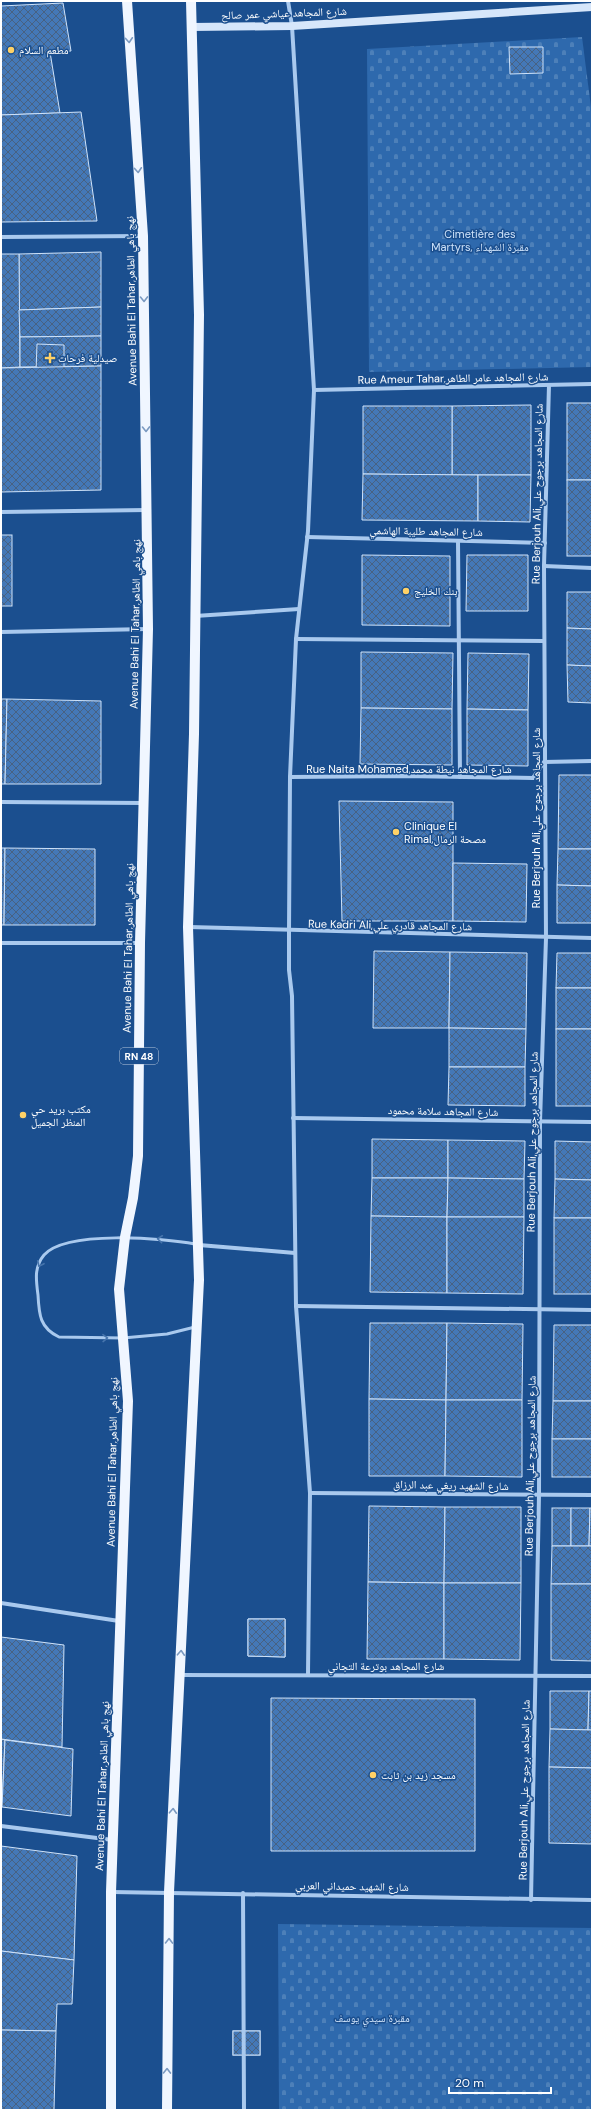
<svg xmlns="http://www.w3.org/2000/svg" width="593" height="2111" viewBox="0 0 593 2111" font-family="'DM Sans','Noto Naskh Arabic',sans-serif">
<defs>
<pattern id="cemetery-stones" width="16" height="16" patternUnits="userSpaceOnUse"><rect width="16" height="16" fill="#2e69ad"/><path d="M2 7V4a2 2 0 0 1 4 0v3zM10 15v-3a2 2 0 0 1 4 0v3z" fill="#4d80b9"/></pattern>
<pattern id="building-cross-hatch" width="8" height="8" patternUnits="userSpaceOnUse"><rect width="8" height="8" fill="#4478b7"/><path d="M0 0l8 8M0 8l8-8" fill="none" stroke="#486282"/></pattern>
</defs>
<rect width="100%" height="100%" fill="#1b4f8f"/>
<g fill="url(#cemetery-stones)">
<polygon points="582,37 592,115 592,367 369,372 367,49"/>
<polygon points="278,1924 592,1928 592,2110 279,2110"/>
</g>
<g fill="url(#building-cross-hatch)" stroke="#cfe3fa">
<polygon points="63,3 71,51 50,52 60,113 1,115 1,6"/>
<polygon points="509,47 543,47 543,73 510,74"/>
<polygon points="81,112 97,221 1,222 1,115"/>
<polygon points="101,252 101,307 19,310 19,254"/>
<polygon points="1,254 19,254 20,367 1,368"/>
<polygon points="101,307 101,336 20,337 19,310"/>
<polygon points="101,336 101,366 20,367 20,337"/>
<polygon points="37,344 64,345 64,373 36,372"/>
<polygon points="101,366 101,490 1,492 1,368"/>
<rect x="567" y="403" width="25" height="77"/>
<polygon points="531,405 531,475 452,475 452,406"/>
<polygon points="363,406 452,406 452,475 363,474"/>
<polygon points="363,474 478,475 478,521 362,520"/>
<polygon points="478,475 531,475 530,522 478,521"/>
<rect x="567" y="480" width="25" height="76"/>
<rect x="1" y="535" width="11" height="71"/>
<polygon points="362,555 450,556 450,626 362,625"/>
<polygon points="467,555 528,555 528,611 466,611"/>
<polygon points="567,592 592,592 592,629 567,628"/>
<polygon points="567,628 592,629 592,666 567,665"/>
<polygon points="361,652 453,653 452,709 361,708"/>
<polygon points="468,653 529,654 528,710 467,709"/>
<polygon points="567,665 592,666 592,703 568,702"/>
<polygon points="1,699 7,699 5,784 1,784"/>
<polygon points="7,699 101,701 101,784 5,784"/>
<polygon points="361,708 452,709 452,765 360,764"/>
<polygon points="467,709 528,710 528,766 467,765"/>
<polygon points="559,775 592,775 592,849 558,849"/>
<polygon points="339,801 453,802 453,921 342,921"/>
<polygon points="1,848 5,848 4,925 1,925"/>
<polygon points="5,848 95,849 95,925 4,925"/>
<polygon points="558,849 592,849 592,886 557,885"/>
<polygon points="453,863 527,864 526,922 453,921"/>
<polygon points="557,885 592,886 592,923 557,923"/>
<polygon points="374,951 450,952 449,1028 373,1028"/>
<polygon points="450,952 527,953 526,1029 449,1028"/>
<polygon points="557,953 592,953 592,988 556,988"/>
<rect x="556" y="988" width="36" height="41"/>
<polygon points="449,1028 526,1029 525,1067 449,1067"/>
<rect x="556" y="1029" width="36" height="77"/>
<polygon points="449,1067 525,1067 525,1106 448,1105"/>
<polygon points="372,1139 448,1140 448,1178 372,1178"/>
<polygon points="448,1140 525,1141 524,1179 448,1178"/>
<polygon points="555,1141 592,1142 592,1180 555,1179"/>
<polygon points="372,1178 448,1178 447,1217 371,1216"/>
<polygon points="448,1178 524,1179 524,1217 447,1217"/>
<polygon points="555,1179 592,1180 592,1218 554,1218"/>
<polygon points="371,1216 447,1217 447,1293 370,1292"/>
<polygon points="447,1217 524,1217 523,1294 447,1293"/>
<rect x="554" y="1218" width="38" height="76"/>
<polygon points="370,1323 447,1323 446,1400 369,1399"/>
<polygon points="447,1323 523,1324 522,1400 446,1400"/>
<polygon points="554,1325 592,1325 592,1401 553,1401"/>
<polygon points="369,1399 446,1400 445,1476 369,1476"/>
<polygon points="446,1400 522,1400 522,1477 445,1476"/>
<polygon points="553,1401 592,1401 592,1439 552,1439"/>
<rect x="552" y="1439" width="40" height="38"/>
<polygon points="369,1506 445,1507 444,1583 368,1582"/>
<polygon points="445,1507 521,1507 521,1583 444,1583"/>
<rect x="552" y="1508" width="19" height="38"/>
<polygon points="571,1508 590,1508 589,1546 571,1546"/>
<polygon points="590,1508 592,1508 592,1546 589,1546"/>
<polygon points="552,1546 592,1546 592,1584 551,1584"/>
<polygon points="368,1582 444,1583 444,1659 367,1659"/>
<polygon points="444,1583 521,1583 520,1660 444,1659"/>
<polygon points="551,1584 592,1584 592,1661 551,1660"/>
<polygon points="248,1619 285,1619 285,1657 248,1656"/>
<polygon points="248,1619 285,1619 285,1657 248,1656"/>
<polygon points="1,1637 64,1645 62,1747 1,1739"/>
<polygon points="550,1691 589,1691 588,1730 550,1729"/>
<polygon points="589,1691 592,1691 592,1730 588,1730"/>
<polygon points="271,1698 475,1699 475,1851 271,1851"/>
<polygon points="550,1729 592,1730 592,1768 549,1767"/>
<polygon points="1,1739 5,1740 2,1807 1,1807"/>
<polygon points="5,1740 73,1749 71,1816 2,1807"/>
<polygon points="549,1767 592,1768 592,1844 549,1843"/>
<polygon points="1,1846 77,1856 74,1960 1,1951"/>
<polygon points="1,1951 74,1960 72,2004 57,2004 56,2031 1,2030"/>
<polygon points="1,2030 56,2031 54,2110 1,2110"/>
<rect x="233" y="2031" width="27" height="24"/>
<rect x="233" y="2031" width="27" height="24"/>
</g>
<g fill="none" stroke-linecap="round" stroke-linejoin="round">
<path stroke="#a9c9ee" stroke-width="3" d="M195,1244C164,1238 66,1230 44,1255C34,1267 36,1280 38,1295C39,1315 40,1328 59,1337L123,1338L167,1334L195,1327"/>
<g stroke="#a9c9ee" stroke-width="4">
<polyline points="288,1 292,26 314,390 308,531 296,639 290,777 289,931 289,970 292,996 296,1306 310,1493 308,1674"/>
<polyline points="1,237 142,236"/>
<polyline points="314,390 592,384"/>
<polyline points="1,512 147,510"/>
<polyline points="307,537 545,543"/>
<polyline points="458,541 460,777"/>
<polyline points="544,566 592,568"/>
<polyline points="195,616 299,609"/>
<polyline points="1,632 148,629"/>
<polyline points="296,639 544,641"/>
<polyline points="290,777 405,776 533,778 544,762 592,761"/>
<polyline points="1,802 143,803"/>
<polyline points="189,927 592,938"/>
<polyline points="1,943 140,943"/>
<polyline points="293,1118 592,1122"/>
<polyline points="199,1245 295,1253"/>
<polyline points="296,1306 592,1310"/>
<polyline points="310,1493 592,1495"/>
<polyline points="1,1603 119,1621"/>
<polyline points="181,1675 592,1676"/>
<polyline points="1,1826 113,1840"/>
<polyline points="112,1892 592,1900"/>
<polyline points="243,1893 244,2110"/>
<polyline points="531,1900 539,1495 540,1122 546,938 544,566 549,385"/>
</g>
<polyline stroke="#d6e6fa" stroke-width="8" points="192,27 292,26 592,7"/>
<g stroke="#f0f6ff" stroke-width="10">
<polyline points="111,2110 111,1892 128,1401 119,1289 125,1237 133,1198 138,1156 140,943 148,629 143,236 127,1"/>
<polyline points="167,2110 169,1892 199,1280 188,927 194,734 199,315 191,1"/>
</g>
</g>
<defs><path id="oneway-chevron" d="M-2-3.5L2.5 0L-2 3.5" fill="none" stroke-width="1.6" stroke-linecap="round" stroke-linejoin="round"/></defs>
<g stroke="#7b9ac1">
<use href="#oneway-chevron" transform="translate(129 40) rotate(86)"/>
<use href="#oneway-chevron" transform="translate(138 170) rotate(86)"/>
<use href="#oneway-chevron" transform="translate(144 299) rotate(89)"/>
<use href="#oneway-chevron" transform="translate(146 429) rotate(89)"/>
<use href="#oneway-chevron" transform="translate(181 1653) rotate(-87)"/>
<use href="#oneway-chevron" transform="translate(173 1811) rotate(-87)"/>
<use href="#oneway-chevron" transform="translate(169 1941) rotate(-89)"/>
<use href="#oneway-chevron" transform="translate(167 2071) rotate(-89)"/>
</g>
<g stroke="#4674ac">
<use href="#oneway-chevron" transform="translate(160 1239) rotate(-174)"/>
<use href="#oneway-chevron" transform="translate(40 1264) rotate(115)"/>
<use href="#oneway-chevron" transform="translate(105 1338) rotate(-1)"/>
</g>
<g fill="#ffd166" stroke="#1b4f8f" stroke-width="1.5">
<circle cx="11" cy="50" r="4"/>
<path d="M48 352h4v4h4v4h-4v4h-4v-4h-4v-4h4z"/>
<circle cx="406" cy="591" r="4"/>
<circle cx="396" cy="832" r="4"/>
<circle cx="23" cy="1115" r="4"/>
<circle cx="373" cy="1775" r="4"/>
</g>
<g text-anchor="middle" stroke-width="3" stroke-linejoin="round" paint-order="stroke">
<rect fill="#1b4f8f" stroke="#bbcadd" stroke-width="1" x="120" y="1048" width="38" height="16" rx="3"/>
<g font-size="10" font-weight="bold" fill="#fff">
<text x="139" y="1060">RN 48</text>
</g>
<g font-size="11" fill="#fff" stroke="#1b4f8f">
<text transform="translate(284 13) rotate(-2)" y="4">شارع المجاهد عياشي عمر صالح</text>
<text transform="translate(131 301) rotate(-91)" y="4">Avenue Bahi El Tahar,نهج باهي الطاهر</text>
<text transform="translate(453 378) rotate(-1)" y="4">Rue Ameur Tahar,شارع المجاهد عامر الطاهر</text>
<text transform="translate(537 494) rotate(-89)" y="4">Rue Berjouh Ali,شارع المجاهد برجوح علي</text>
<text transform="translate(426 531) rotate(1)" y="4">شارع المجاهد طليبة الهاشمي</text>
<text transform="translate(135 624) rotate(-89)" y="4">Avenue Bahi El Tahar,نهج باهي الطاهر</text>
<text x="409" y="773">Rue Naita Mohamed,شارع المجاهد نيطة محمد</text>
<text transform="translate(536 818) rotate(-90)" y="4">Rue Berjouh Ali,شارع المجاهد برجوح علي</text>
<text transform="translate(390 925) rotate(1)" y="4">Rue Kadri Ali,شارع المجاهد قادري علي</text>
<text transform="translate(128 948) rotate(-89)" y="4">Avenue Bahi El Tahar,نهج باهي الطاهر</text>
<text transform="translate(443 1111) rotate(1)" y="4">شارع المجاهد سلامة محمود</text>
<text transform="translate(532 1142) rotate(-89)" y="4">Rue Berjouh Ali,شارع المجاهد برجوح علي</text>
<text transform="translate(112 1462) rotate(-89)" y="4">Avenue Bahi El Tahar,نهج باهي الطاهر</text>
<text transform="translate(530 1466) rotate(-89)" y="4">Rue Berjouh Ali,شارع المجاهد برجوح علي</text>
<text transform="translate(451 1485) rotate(1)" y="4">شارع الشهيد ريغي عبد الرزاق</text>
<text x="386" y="1670">شارع المجاهد بوترعة التجاني</text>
<text transform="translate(102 1786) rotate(-88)" y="4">Avenue Bahi El Tahar,نهج باهي الطاهر</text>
<text transform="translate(524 1790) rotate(-89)" y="4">Rue Berjouh Ali,شارع المجاهد برجوح علي</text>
<text transform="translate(352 1886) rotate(1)" y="4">شارع الشهيد حميداني العربي</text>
</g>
<g font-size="11" fill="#fff" stroke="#1b4f8f" text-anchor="start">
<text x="19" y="54">مطعم السلام</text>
<text x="58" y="362">صيدلية فرحات</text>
<text x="414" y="595">بنك الخليج</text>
<text x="404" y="830">Clinique El<tspan x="404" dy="13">Rimal,مصحة الرمال</tspan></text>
<text x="31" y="1113">مكتب بريد حي<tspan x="31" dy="13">المنظر الجميل</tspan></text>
<text x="381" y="1779">مسجد زيد بن ثابت</text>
</g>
<g font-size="11" fill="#cfe3fa" stroke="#1b4f8f">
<text x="480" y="238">Cimetière des<tspan x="480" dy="13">Martyrs, مقبرة الشهداء</tspan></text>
<text x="372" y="2022">مقبرة سيدي يوسف</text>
</g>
</g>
<rect width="593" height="2111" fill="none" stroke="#ffffff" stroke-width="4"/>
<path d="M449 2087v6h102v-6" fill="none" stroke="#ffffff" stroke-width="2"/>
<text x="455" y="2087" font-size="12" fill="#ffffff" stroke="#1b4f8f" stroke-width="3" paint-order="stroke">20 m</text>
</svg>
